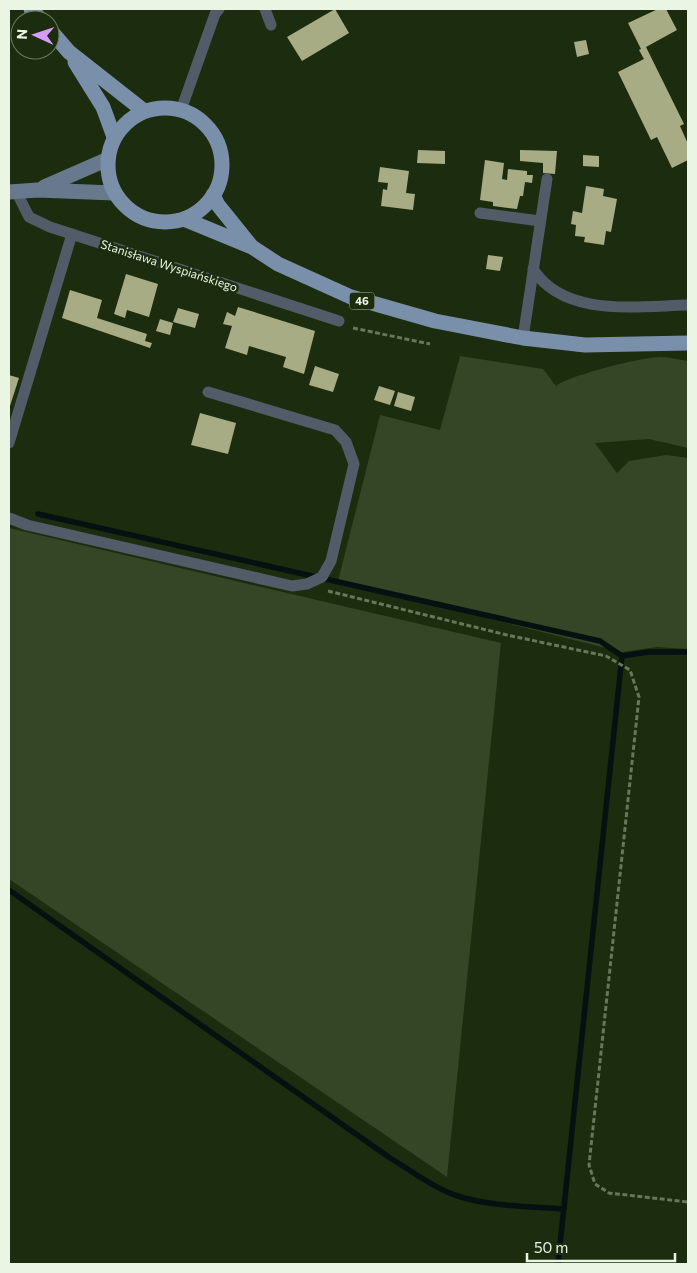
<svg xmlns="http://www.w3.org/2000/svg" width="697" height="1273" viewBox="0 0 697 1273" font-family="Commissioner,sans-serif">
<rect width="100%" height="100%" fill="#1c2c0e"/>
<g fill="#344626">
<path d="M460,356L543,369L556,386C570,375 642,357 661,357C670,357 680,360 688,361V448L649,439L595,443L617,473L629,461L666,455L688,458V649L657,647L622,652L338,581L380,415L440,430Z"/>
<polygon points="9,528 501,643 447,1177 9,879"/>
</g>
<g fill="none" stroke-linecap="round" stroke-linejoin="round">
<g stroke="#051010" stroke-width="5.5">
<polyline points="38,514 600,641 622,656 558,1264"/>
<polyline points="622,656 648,652 688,652"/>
<path d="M9,890L390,1158C412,1171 436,1190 461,1197C494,1207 531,1206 564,1209"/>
</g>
</g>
<g fill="#a8ac85">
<polygon points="335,9 349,33 302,61 287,37"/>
<polygon points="658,9 666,9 677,30 646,47 684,124 680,126 688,144 688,160 672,168 657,137 651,140 618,72 644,59 639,50 641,49 628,23"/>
<polygon points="586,40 589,54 577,57 574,42"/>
<polygon points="418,150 445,151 445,164 417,163"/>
<polygon points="520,150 557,151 555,174 543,173 543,163 520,161"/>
<polygon points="583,155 599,156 599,167 583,166"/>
<polygon points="485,160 504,163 502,179 507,180 508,169 527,171 527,175 533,175 532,183 525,182 523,196 520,196 517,209 493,206 493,202 480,200"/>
<polygon points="380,167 409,171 406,193 415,194 413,210 381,206 383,189 387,190 388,183 378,182"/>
<polygon points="586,186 604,189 603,196 617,199 611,232 606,231 604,245 584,242 585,237 575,236 576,225 571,224 573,211 582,213"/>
<polygon points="488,255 503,257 500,271 486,269"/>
<polygon points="126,274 158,284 149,317 127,310 125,318 114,314"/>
<polygon points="70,290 102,300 97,318 147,334 145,341 152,343 150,348 62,318"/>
<polygon points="238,307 315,331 304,374 283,367 286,357 249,346 247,355 225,348 232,326 223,324 227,312 235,316"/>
<polygon points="178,308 199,314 195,328 173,322"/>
<polygon points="160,319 173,323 170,335 156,331"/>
<polygon points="315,366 339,374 333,392 309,385"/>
<polygon points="9,375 19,378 9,409"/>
<polygon points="379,386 395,391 390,405 374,400"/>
<polygon points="398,392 415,397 411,411 394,406"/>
<polygon points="200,413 236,423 228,454 191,445"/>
</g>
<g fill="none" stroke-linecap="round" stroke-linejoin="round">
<g stroke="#68765c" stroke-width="3" stroke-dasharray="5 2.5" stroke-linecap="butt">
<polyline points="353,328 430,344"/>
<polyline points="328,591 507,635 606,656 630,670 639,697 589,1165 595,1184 609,1193 688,1202"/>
</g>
<g stroke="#515c68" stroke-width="11">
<polyline points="265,9 271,25"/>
<polyline points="181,110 215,14 219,9"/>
<polyline points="16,191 29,217 50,227 339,321"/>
<polyline points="480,213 540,221"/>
<path d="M533,269C564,318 638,306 688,305"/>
<polyline points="523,338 547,179"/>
<polyline points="9,443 72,234"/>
<polyline points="9,518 27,525 292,586 307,584 322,577 331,561 354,464 346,442 335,430 208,392"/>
</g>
<g stroke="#68798d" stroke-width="15">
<polyline points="44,187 108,159"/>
<polyline points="9,192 38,190 114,193"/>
</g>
<g stroke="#7a90aa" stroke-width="15">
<polyline points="31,9 41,20"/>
<polyline points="50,30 69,52 144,111"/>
<polyline points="75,62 103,107 114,137"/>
<circle cx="165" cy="165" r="57"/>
<polyline points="213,195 218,205 251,246"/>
<polyline points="184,219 252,247 278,264 351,297 435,321 523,338 585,345 688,343"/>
</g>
</g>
<g text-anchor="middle" stroke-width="5" stroke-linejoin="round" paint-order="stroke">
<rect fill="#1c2c0e" stroke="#acb9a3" stroke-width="1" x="349.5" y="292.5" width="25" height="17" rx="4"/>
<g font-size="11" font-weight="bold" fill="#eaf5e3">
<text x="362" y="305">46</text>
</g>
<g font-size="12" fill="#eaf5e3" stroke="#1c2c0e">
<text transform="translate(169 266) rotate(18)" y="4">Stanisława Wyspiańskiego</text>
</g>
</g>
<rect width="697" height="1273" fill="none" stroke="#eaf5e3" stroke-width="20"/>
<g transform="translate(35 35) rotate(273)"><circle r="24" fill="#1c2c0e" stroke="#6e7c63"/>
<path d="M0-4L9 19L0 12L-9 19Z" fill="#d79bf9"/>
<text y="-8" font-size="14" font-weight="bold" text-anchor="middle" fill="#eaf5e3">N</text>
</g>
<path d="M527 1253v8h148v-8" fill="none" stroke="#eaf5e3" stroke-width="2.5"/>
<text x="534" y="1253" font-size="15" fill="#eaf5e3" stroke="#1c2c0e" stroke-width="4" paint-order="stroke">50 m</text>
</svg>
